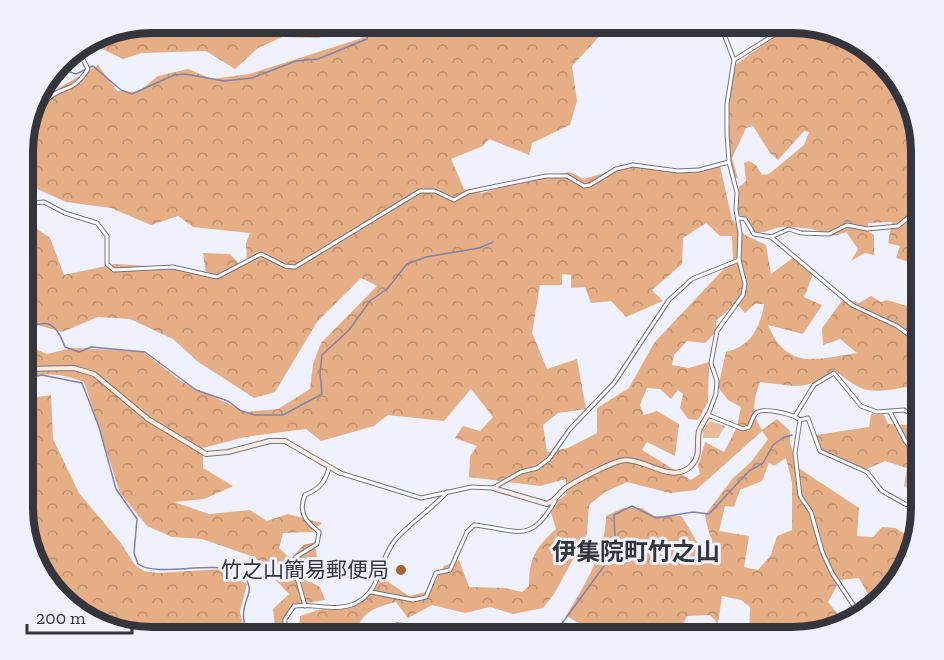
<svg xmlns="http://www.w3.org/2000/svg" width="944" height="660" viewBox="0 0 944 660" font-family="'Zilla Slab','Noto Sans JP',serif">
<defs>
<pattern id="forest-crowns" width="20" height="18" patternUnits="userSpaceOnUse" patternTransform="scale(1.5)"><rect width="20" height="18" fill="#e6ae84"/><path d="M2 6a3 3 0 1 1 6 0M12 15a3 3 0 1 1 6 0" fill="none" stroke="#bb8e6d"/></pattern>
<pattern id="park-tufts" width="24" height="20" patternUnits="userSpaceOnUse" patternTransform="scale(1.5)"><rect width="24" height="20" fill="#e9ba98"/><path d="M3 7l-1-3M5 7V3M7 7l1-3M15 17l-1-3M17 17v-4M19 17l1-3" fill="none" stroke="#c8a084"/></pattern>
</defs>
<rect width="100%" height="100%" fill="#f0f1fe"/>
<g fill="url(#forest-crowns)" fill-rule="evenodd">
<path d="M610,25L572,66L577,101L570,125L532,143L529,155L489,139L483,146L451,159L464,189L482,193L524,181L569,172L584,179L627,166L664,170L720,166L732,219L743,234L766,245L771,274L794,257L814,272L804,297L822,305L803,334L768,325C787,371 816,359 857,353L840,339L823,345L822,328L844,298L859,303L871,296L881,302L887,300L913,308L921,318V378L913,377L911,386C874,393 864,396 835,370C806,393 793,385 760,382C753,400 751,414 762,430L777,419L790,431V442L797,467L859,508L857,536L873,537L882,527L896,528L913,540L895,587L876,602L870,598L859,578L840,580L828,602L844,622L843,626L793,637H749L750,607L741,600L722,596L718,624L710,615L687,616L681,629L682,637H605L566,616C585,584 605,554 606,516L623,508H642L654,516H681C693,531 697,549 713,561C716,546 707,531 705,515L733,478L751,462L768,439L762,431L696,490L670,493L627,482L605,492L589,505L587,534L554,594L543,608L513,614L490,607L465,613L432,605L408,618L396,602C373,608 361,612 354,637H315L314,633L299,628L300,616L334,605L355,606L376,586L381,577L409,596L430,591L444,566L459,560L469,587L505,588L522,592L529,586C529,558 536,547 556,529L549,506L566,495V479L540,486L469,477L470,456L477,446L455,438L463,426L480,431L493,417L471,389L444,421L388,415L374,426L321,441L306,429L245,437L203,448V468L233,486L204,499L174,502L209,514L250,510L267,521L288,514L322,523L312,532L283,533L279,548L291,559L303,545L315,542L319,574L301,570L307,580L320,587L325,600L301,604L285,618L291,637H276L273,609L289,594L254,557L202,539L172,537L147,526L120,493L84,382C63,374 45,372 24,378V347L26,345L47,354L72,348L142,351L182,382L246,412L278,409L310,389L313,364L321,343L377,286L361,278L317,322L275,392L254,398L197,361L173,339L130,319L98,317L62,332L34,324L24,329V220L50,238L64,275L115,264L180,268L206,274L203,253L230,254L240,265L247,260L246,243L250,233L193,227L178,216L151,225L111,208L66,202L33,187L24,190V135L35,102L98,65L117,91L138,92L158,76L188,69L212,79L249,74L362,38L359,27ZM706,223L720,236H732L733,259L654,343L629,388L597,408V433L568,448L547,452L543,425L558,413L586,409L577,359L547,369L532,333L540,285H562V274L571,275V288L585,287L591,303L611,301L626,317L663,301L652,290L682,264L683,238ZM736,303L745,313L755,304H764C760,328 751,346 726,352L718,387L728,400L741,407L737,427L724,452L705,442L698,466L700,474L691,480L642,450L647,442L675,456L679,424L657,411L644,415L640,405L647,388L660,389L671,399L678,390L683,394L680,408L688,419L698,420L708,402L709,362L689,368L672,365L674,355L687,341L705,343L717,331L716,321ZM786,458L792,482V530L777,536L771,555L758,570L744,567L749,536L719,531L725,506L734,507L740,490L762,481L769,463L774,466Z"/>
<path d="M806,25L871,49L908,94L921,144L919,265L896,258L900,246L888,243L892,222L868,223V231L874,235V255L865,253L851,261L858,249L846,232C827,239 830,235 815,230C807,227 794,228 786,227C771,226 765,237 750,230L746,218L737,213L739,187L746,181L744,163L749,161L756,165L762,175L769,174L804,145L809,132L804,131L778,160L770,153L753,126L746,128L732,158L738,178L733,179L726,151L730,122L725,98L731,87L735,65L779,33Z"/>
<polygon points="339,27 319,38 282,37 258,48 235,69 206,51 142,53 123,59 88,42 110,29"/>
<polygon points="24,392 25,399 51,395 53,439 79,493 120,542 135,565 144,571 158,573 222,569 242,579 247,584 240,612 246,637 144,637 73,611 40,573 33,553 34,544 24,525"/>
<polygon points="871,414 884,415 888,424 909,425 916,417 921,417 921,507 911,505 913,492 904,486 907,468 885,461 862,471 824,455 816,447 816,435 869,427"/>
</g>
<polygon fill="url(#park-tufts)" points="710,421 725,426 718,438 703,438 703,429"/>
<g fill="none" stroke-linecap="round" stroke-linejoin="round">
<g stroke="#8083ae" stroke-width="1.5">
<polyline points="39,89 60,69 76,74 93,66 121,90 132,94 174,75 185,74 224,81 252,78 296,61 318,59 367,39 370,27"/>
<path d="M24,330C48,317 57,324 65,347L79,352L91,347L145,352L196,390L228,401L241,411L255,415H283L322,394L320,373L322,355L349,330L370,301L387,289L407,264L426,257L479,248L493,242"/>
<path d="M24,379L42,375L82,383L99,427L116,489L137,519L134,553L138,564C162,581 236,551 248,583C252,592 245,600 244,610C242,618 246,629 247,637"/>
<polyline points="361,637 397,623 430,627 433,637 438,637"/>
<polyline points="477,637 499,637"/>
<polyline points="552,637 607,562 615,539 614,515 632,506 656,518 693,512 709,514 749,471 763,463 773,445 784,437 792,435"/>
</g>
<g stroke="#727486" stroke-width="5">
<g id="street">
<path d="M720,24L734,60L727,104V134L729,162L737,193L736,210L740,233L739,260L745,284L743,295L717,331L711,363L717,381L716,394L708,415L743,429L749,427C751,423 753,416 756,413C762,407 794,414 800,420L808,418L820,451L867,472L882,491L905,504L921,508"/>
<polyline points="734,60 777,33 803,24"/>
<path d="M24,135C32,125 39,109 47,100C61,85 72,95 88,69L77,48"/>
<polyline points="24,209 33,203 44,202 65,213 97,223 107,236 107,264 114,270 173,267 217,277 261,254 285,266 295,267 420,191 435,191 454,200 468,192 546,176 567,176 584,186 590,185 616,169 633,165 678,171 699,170 729,162"/>
<polyline points="739,218 745,219 754,234 771,237 789,229 801,233 829,234 847,225 867,229 898,226 921,207"/>
<polyline points="771,237 852,305 897,326 921,344"/>
<polyline points="890,412 906,442 921,459"/>
<polyline points="795,416 814,385 834,373 861,406 877,412 904,410 921,418"/>
<polyline points="800,420 795,453 800,496 811,512 822,551 832,573 860,615"/>
<polyline points="340,473 421,498 472,487 493,488 521,472 537,468 549,459 570,429 614,383 669,300 692,279 739,260"/>
<path d="M371,592L413,600L426,597L436,573L450,570L467,532L474,525C516,529 530,546 555,501"/>
<path d="M305,606L293,563L296,557L317,544L319,532C305,521 298,512 305,495C319,489 325,483 329,468"/>
<path d="M285,637V619L294,606C314,603 334,612 354,604C383,591 377,561 396,539C411,522 431,510 447,492"/>
</g>
</g>
<g stroke="#727486" stroke-width="6">
<g id="secondary">
<polyline points="24,369 74,368 94,374 148,419 206,454 228,452 270,441 285,441 340,473"/>
<path d="M493,488L547,504C557,500 559,492 567,487C578,480 615,460 626,460C647,460 673,484 691,466C702,455 696,444 699,431C701,426 705,420 708,415"/>
</g>
</g>
<use href="#street" stroke="#fff" stroke-width="3"/>
<use href="#secondary" stroke="#feecdf" stroke-width="4"/>
</g>
<circle fill="#a6652f" stroke="#f0f1fe" stroke-width="2" cx="401" cy="570" r="6"/>
<g text-anchor="middle" stroke-width="6" stroke-linejoin="round" paint-order="stroke">
<g font-size="21" fill="#34353d" stroke="#f0f1fe" text-anchor="end">
<text x="389" y="577">竹之山簡易郵便局</text>
</g>
<g font-size="24" font-weight="bold" fill="#34353d" stroke="#f0f1fe">
<text x="636" y="560">伊集院町竹之山</text>
</g>
</g>
<path d="M0 0H944V660H0ZM152 33H792A119 119 0 0 1 911 152V508A119 119 0 0 1 792 627H152A119 119 0 0 1 33 508V152A119 119 0 0 1 152 33Z" fill="#f0f1fe" fill-rule="evenodd"/>
<path fill="none" stroke="#34353d" stroke-width="8" d="M152 33H792A119 119 0 0 1 911 152V508A119 119 0 0 1 792 627H152A119 119 0 0 1 33 508V152A119 119 0 0 1 152 33Z"/>
<path d="M27 624v9h105v-9" fill="none" stroke="#34353d" stroke-width="3"/>
<text x="36" y="624" font-size="18" fill="#34353d" stroke="#f0f1fe" stroke-width="4.5" paint-order="stroke">200 m</text>
</svg>
